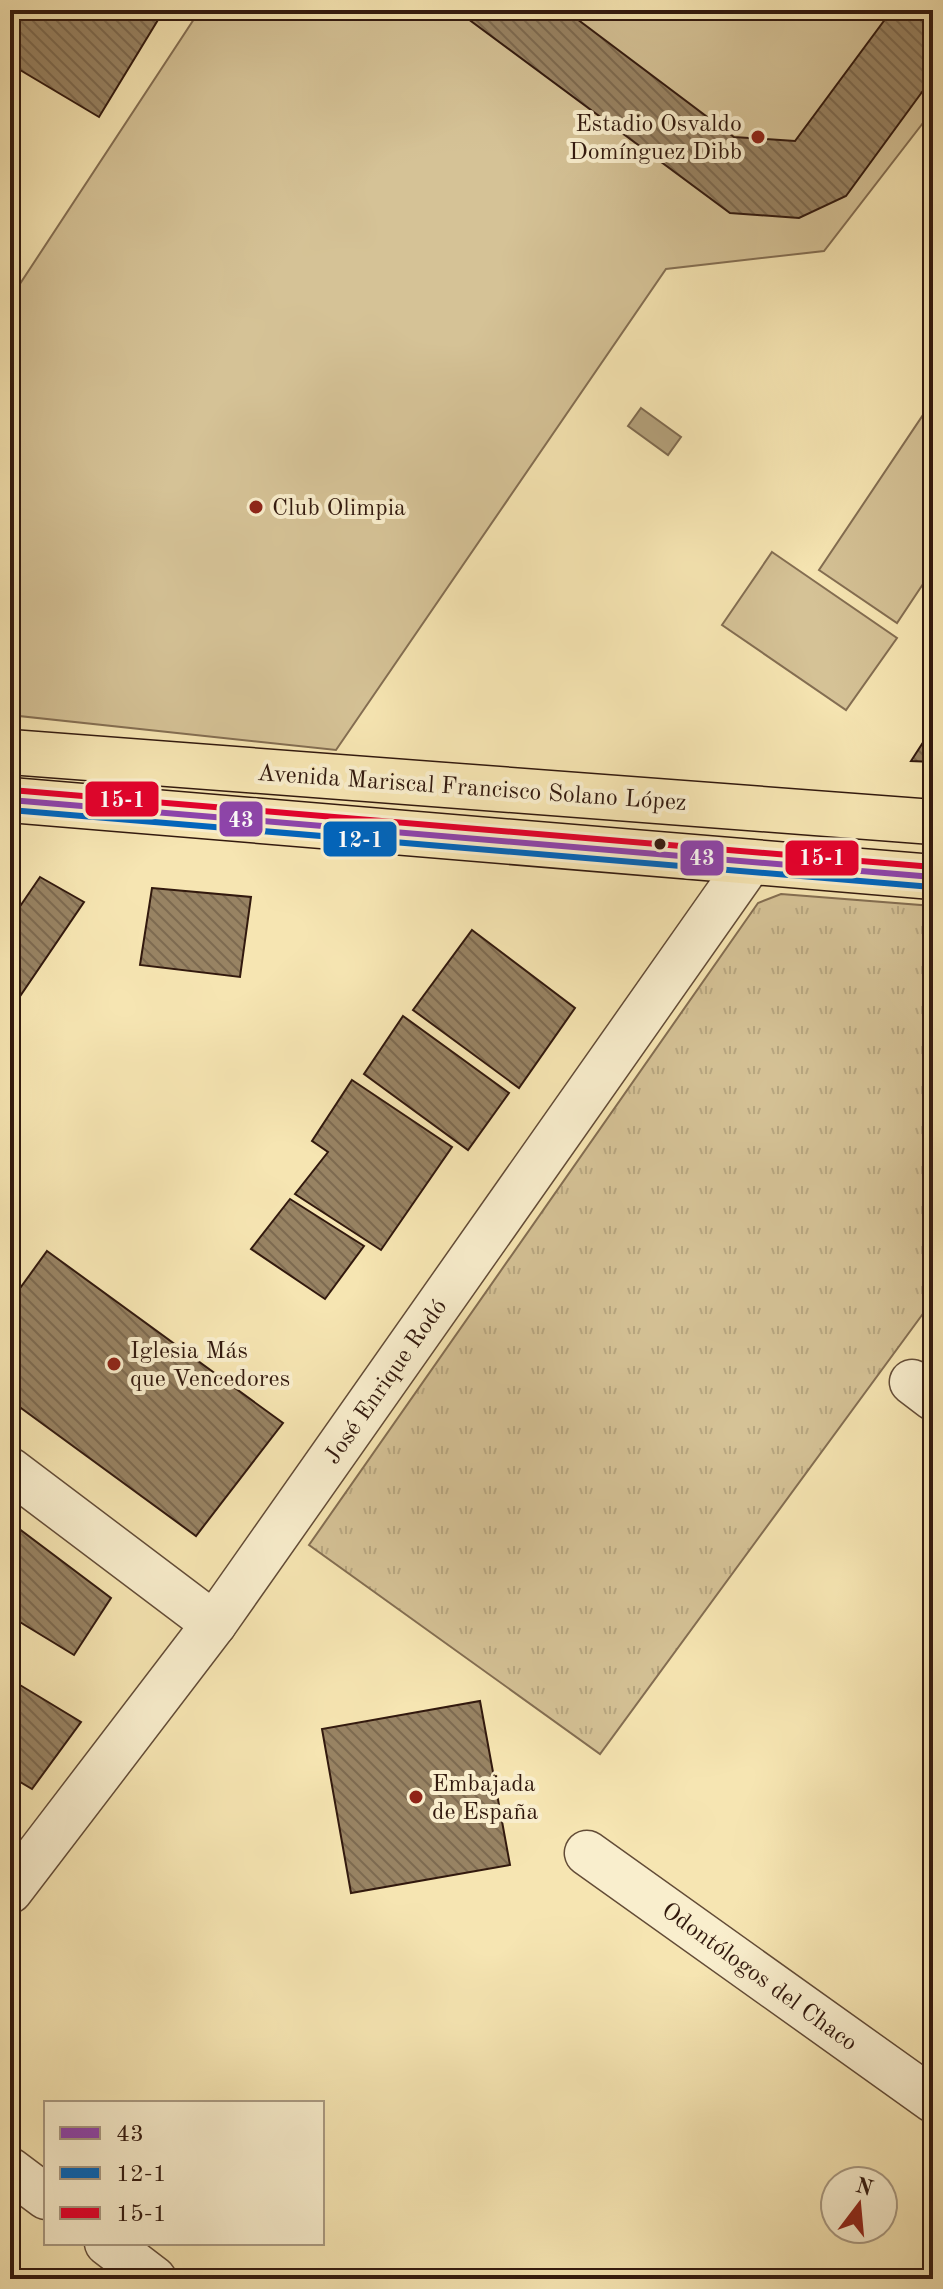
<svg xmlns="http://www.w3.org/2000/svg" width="943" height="2289" viewBox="0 0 943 2289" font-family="'Old Standard TT',serif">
<defs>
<pattern id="park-tufts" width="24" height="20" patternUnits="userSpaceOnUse" patternTransform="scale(2)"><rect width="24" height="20" fill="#d5c296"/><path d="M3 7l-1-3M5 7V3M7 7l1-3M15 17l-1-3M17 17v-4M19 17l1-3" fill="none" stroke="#b7a680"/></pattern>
<pattern id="building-back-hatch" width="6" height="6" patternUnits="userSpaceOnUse" patternTransform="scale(2)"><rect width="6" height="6" fill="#988363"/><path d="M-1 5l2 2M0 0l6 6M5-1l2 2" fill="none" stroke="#7d6a50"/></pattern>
</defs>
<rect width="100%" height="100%" fill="#f6e5b2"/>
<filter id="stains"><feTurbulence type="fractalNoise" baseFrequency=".0025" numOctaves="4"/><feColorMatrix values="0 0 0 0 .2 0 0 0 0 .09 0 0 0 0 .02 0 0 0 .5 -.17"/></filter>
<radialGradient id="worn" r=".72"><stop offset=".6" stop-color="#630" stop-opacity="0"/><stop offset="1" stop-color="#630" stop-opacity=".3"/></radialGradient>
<g fill="#d5c296" stroke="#846e52" stroke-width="2">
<polygon points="200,10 933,10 933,110 824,251 666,269 336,750 10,715 10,299"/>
<polygon points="927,409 933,413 933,569 897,623 819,570"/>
<polygon points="772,552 897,638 846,710 722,625"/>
</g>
<polygon fill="url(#park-tufts)" stroke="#846e52" stroke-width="2" points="781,894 933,906 933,1300 600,1754 309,1545 758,903"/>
<polygon fill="#b3a07a" stroke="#7f6a4f" stroke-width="2" points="641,408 681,437 668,455 628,426"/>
<g fill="url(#building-back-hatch)" stroke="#32190e" stroke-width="2">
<polygon points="21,10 164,10 99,117 10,64 10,28"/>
<polygon points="456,10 565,10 734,137 795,141 892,10 933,10 933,77 846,196 799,218 730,213"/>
<polygon points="933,727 933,762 911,761"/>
<polygon points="40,877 84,902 10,1011 10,921"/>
<polygon points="152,888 251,897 240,977 140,965"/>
<polygon points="472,930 575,1008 519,1088 413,1010"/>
<polygon points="403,1016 509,1093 468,1150 364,1074"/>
<polygon points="352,1080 452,1147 381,1250 295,1194 328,1152 312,1141"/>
<polygon points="290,1199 364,1246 325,1299 251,1249"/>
<polygon points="47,1251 283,1423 196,1536 10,1400 10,1302"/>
<polygon points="10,1522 111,1598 74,1655 10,1616"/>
<polygon points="10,1679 81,1722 32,1789 10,1776"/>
<polygon points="480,1701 510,1865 351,1893 322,1729"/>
</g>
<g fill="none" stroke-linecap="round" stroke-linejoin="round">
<g stroke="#634c37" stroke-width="47">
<g id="minor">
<polyline points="912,1382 933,1398"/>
<polyline points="10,1470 214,1624"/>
<polyline points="587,1853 933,2100"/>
<polyline points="10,1891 214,1624 750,862"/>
<polyline points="10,2170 46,2197"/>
<polyline points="107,2243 154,2279"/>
</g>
</g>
<g stroke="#32190e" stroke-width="47">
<g id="trunk">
<polyline points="10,752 933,822"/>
<polyline points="10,800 933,877"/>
</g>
</g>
<use href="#minor" stroke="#f9eecd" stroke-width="44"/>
<use href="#trunk" stroke="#f6e5b2" stroke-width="44"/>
<g stroke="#f9eecd" stroke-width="12">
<polyline id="bus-1" points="10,800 933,877"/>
</g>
<g stroke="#f9eecd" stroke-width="12">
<polyline id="bus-2" points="10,810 932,887"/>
</g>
<g stroke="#f9eecd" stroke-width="12">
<polyline id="bus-3" points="11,790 933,867"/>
</g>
<use href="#bus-1" stroke="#8e44ad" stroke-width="6"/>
<use href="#bus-2" stroke="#0065bd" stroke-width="6"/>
<use href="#bus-3" stroke="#e4002b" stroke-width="6"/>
</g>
<g fill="#8f2418" stroke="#f9eecd" stroke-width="3">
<circle cx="758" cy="137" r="8"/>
<circle cx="256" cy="507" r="8"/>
<circle cx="114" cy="1364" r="8"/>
<circle cx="416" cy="1797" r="8"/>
</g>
<circle fill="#32190e" stroke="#f9eecd" stroke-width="3" cx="660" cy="844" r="7"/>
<g text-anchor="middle" stroke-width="8" stroke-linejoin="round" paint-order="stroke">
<g font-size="24" fill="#32190e" stroke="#f9eecd" text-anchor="start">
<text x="742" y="131" text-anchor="end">Estadio Osvaldo<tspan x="742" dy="28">Domínguez Dibb</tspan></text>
<text x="272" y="515">Club Olimpia</text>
<text x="130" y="1358">Iglesia Más<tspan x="130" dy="28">que Vencedores</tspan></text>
<text x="432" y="1791">Embajada<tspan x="432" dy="28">de España</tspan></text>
</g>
<g font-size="24" fill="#32190e" stroke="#f9eecd">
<text transform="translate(472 787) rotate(4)" y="8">Avenida Mariscal Francisco Solano López</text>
<text transform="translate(385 1381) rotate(-55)" y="8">José Enrique Rodó</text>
<text transform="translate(760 1976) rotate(36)" y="8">Odontólogos del Chaco</text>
</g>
</g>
<g stroke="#f9eecd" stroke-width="3">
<rect x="84" y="780" width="76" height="38" rx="8" fill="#e4002b"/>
<rect x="218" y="800" width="46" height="38" rx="8" fill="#8e44ad"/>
<rect x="322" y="820" width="76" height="38" rx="8" fill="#0065bd"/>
<rect x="784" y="839" width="76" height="38" rx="8" fill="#e4002b"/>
<rect x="679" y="839" width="46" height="38" rx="8" fill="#8e44ad"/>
</g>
<g font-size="22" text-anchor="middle" font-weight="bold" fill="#fff">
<text x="122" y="807">15-1</text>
<text x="241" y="827">43</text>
<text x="360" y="847">12-1</text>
<text x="822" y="865">15-1</text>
<text x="702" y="865">43</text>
</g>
<rect width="943" height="2289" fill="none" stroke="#f6e5b2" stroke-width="40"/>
<rect x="12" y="12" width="919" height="2265" fill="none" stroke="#32190e" stroke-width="4"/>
<rect x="20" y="20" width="903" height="2249" fill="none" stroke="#32190e" stroke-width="2"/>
<rect x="44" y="2101" width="280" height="144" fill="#f9eecd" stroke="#a99981" stroke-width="2"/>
<rect x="60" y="2127" width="40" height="12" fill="#8e44ad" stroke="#a99981" stroke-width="2"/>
<text x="116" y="2141" font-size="24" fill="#32190e">43</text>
<rect x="60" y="2167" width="40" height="12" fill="#0065bd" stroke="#a99981" stroke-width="2"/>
<text x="116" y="2181" font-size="24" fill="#32190e">12-1</text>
<rect x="60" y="2207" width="40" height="12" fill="#e4002b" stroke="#a99981" stroke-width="2"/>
<text x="116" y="2221" font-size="24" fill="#32190e">15-1</text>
<g transform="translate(859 2205) rotate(16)"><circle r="38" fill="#f9eecd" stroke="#a99981" stroke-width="2"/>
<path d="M0-6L14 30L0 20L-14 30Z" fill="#8f2418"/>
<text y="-12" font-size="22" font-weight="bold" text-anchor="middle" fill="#32190e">N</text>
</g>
<rect width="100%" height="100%" filter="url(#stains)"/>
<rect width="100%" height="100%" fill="url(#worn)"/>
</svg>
